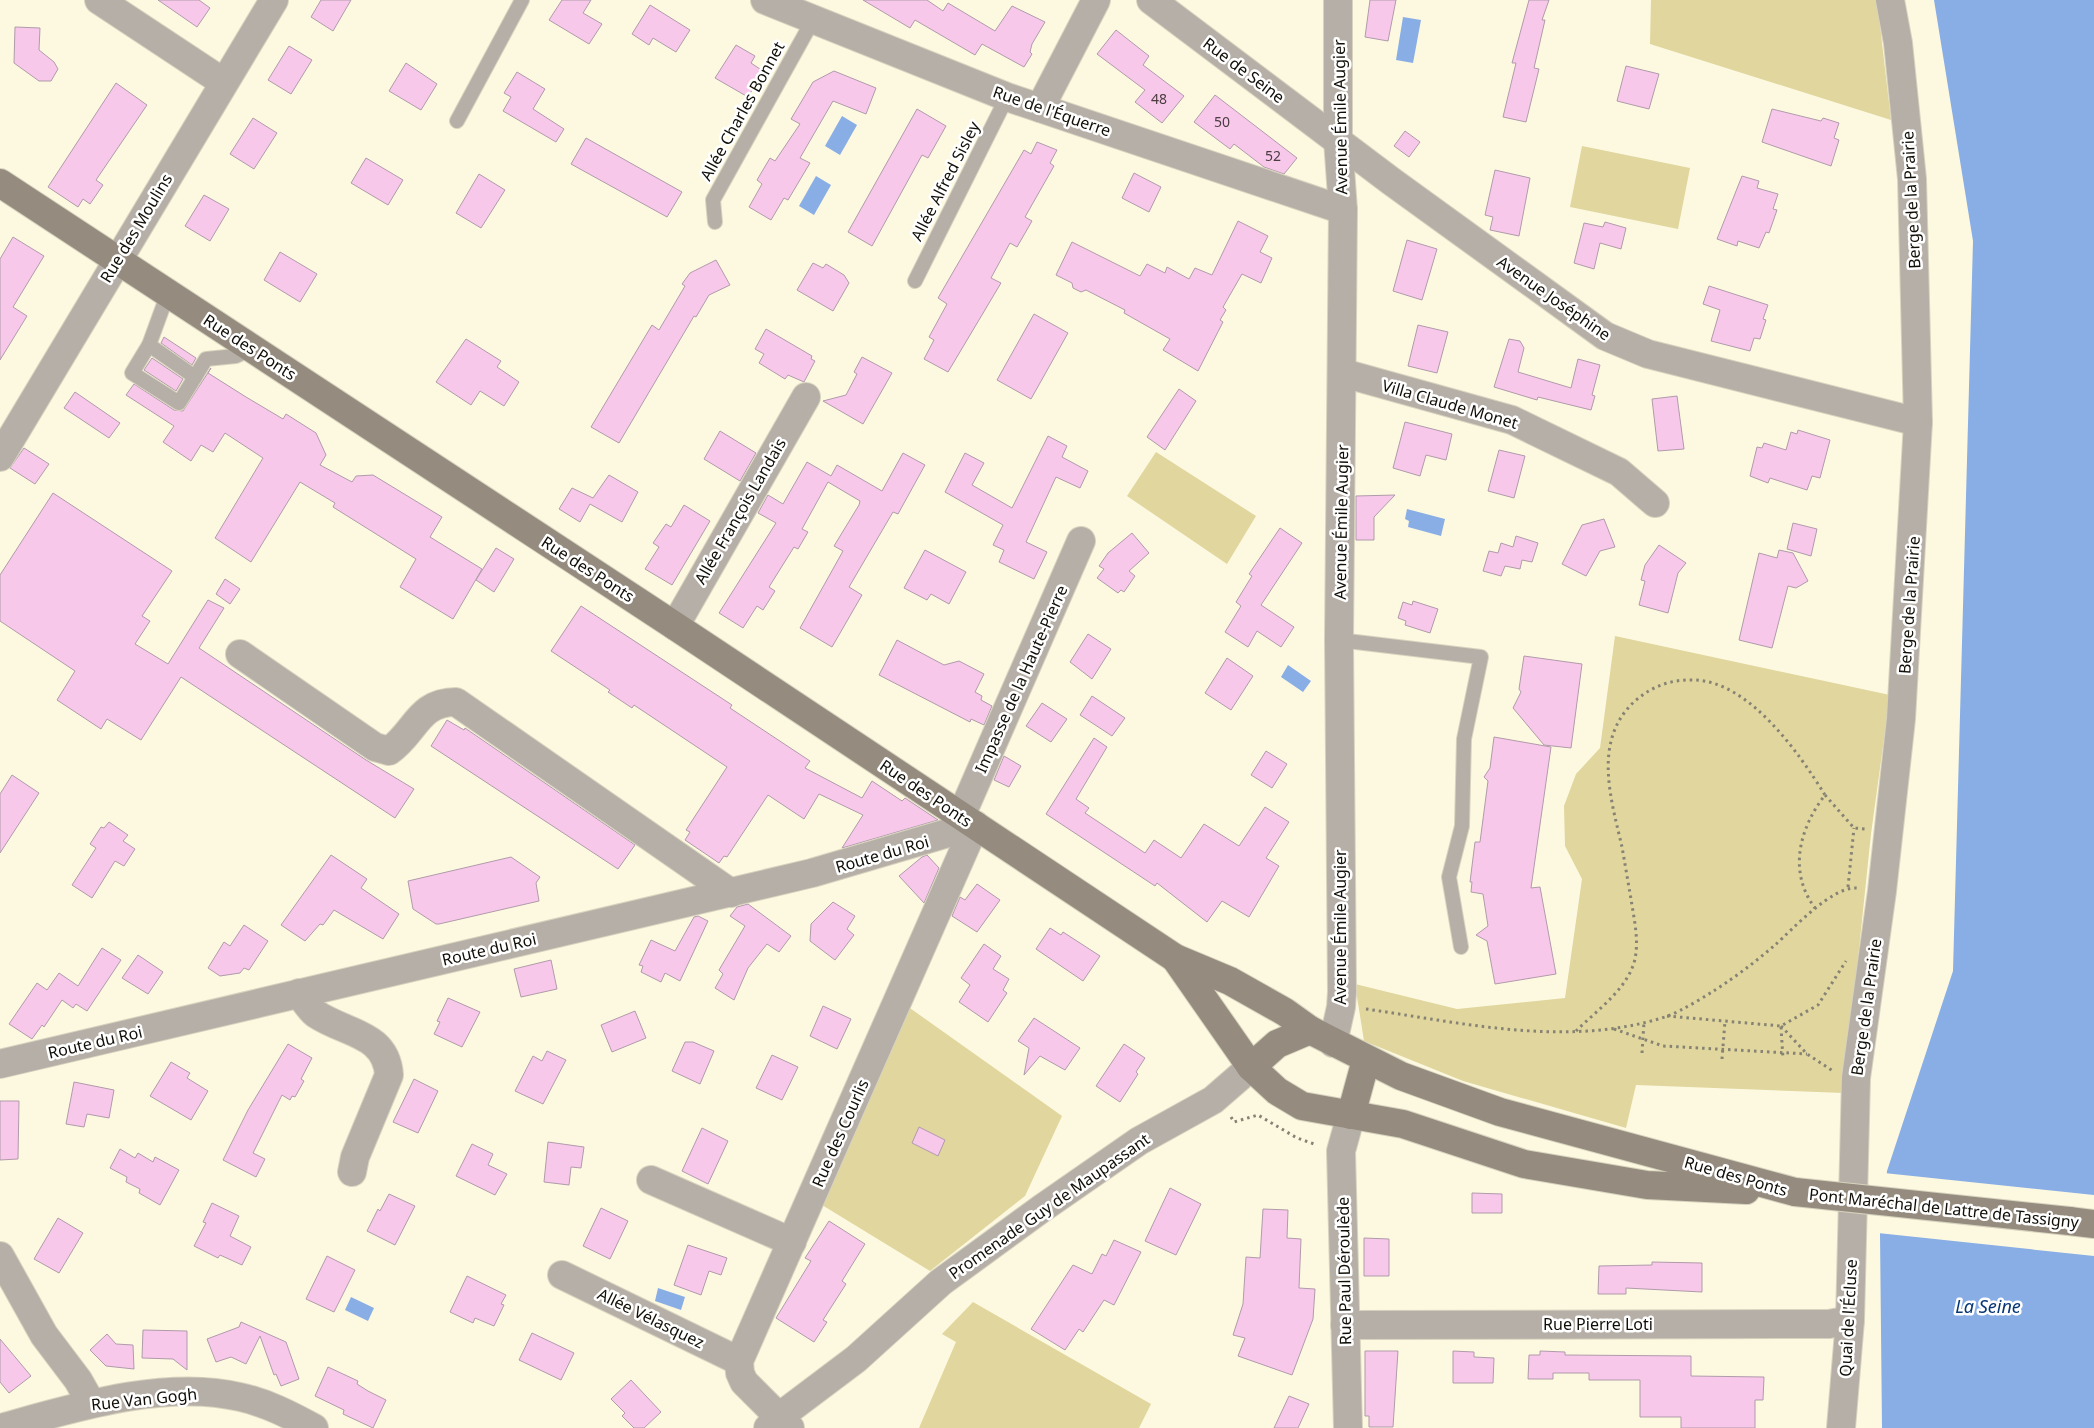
<svg xmlns="http://www.w3.org/2000/svg" width="2094" height="1428" viewBox="0 0 2094 1428" font-family="'Noto Sans',sans-serif">
<rect width="100%" height="100%" fill="#fdf9e1"/>
<g fill="#e0d69e">
<polygon points="1651,0 1877,0 1891,120 1650,44"/>
<polygon points="1582,146 1690,168 1678,229 1570,207"/>
<polygon points="1156,452 1256,516 1227,564 1127,496"/>
<polygon points="1615,636 1890,695 1871,834 1844,1093 1636,1085 1626,1128 1463,1081 1364,1041 1355,984 1457,1009 1565,998 1582,879 1565,846 1564,806 1576,774 1600,748"/>
<polygon points="907,1006 1062,1116 1025,1196 930,1271 822,1205"/>
<polygon points="973,1302 1151,1404 1139,1428 919,1428 956,1342 942,1334"/>
</g>
<g fill="#89aee5">
<polygon points="1934,0 2094,0 2094,1428 1882,1428 1880,1233 1887,1171 1953,971 1973,241"/>
<polygon points="1403,17 1421,20 1413,63 1396,60"/>
<polygon points="842,116 857,125 840,155 825,146"/>
<polygon points="816,176 831,185 814,215 799,206"/>
<polygon points="1407,509 1445,519 1441,536 1408,527 1409,521 1405,519"/>
<polygon points="1288,665 1311,681 1303,692 1281,677"/>
<polygon points="658,1288 685,1297 681,1310 655,1301"/>
<polygon points="351,1297 374,1308 368,1321 345,1310"/>
</g>
<polygon fill="#fdf9e1" points="1884,1173 2094,1195 2094,1256 1878,1233"/>
<g fill="#f8c8eb" stroke="#b09baa">
<polygon points="158,0 199,0 210,8 197,27"/>
<polygon points="321,0 351,0 333,31 311,17"/>
<polygon points="562,0 591,0 583,13 602,24 589,44 549,20"/>
<polygon points="863,0 927,0 943,11 948,3 995,31 1012,6 1045,22 1032,44 1030,52 1032,54 1024,67 982,44 975,55 915,20 910,28"/>
<polygon points="1370,0 1396,0 1388,41 1365,37"/>
<polygon points="1529,0 1549,0 1542,20 1545,20 1534,68 1539,69 1526,122 1503,117 1516,63 1512,63"/>
<polygon points="650,5 690,30 676,52 653,38 649,45 632,34"/>
<polygon points="15,27 40,28 39,50 54,62 58,69 51,81 39,81 14,63"/>
<polygon points="1116,30 1149,56 1143,65 1184,96 1162,123 1135,102 1145,90 1097,54"/>
<polygon points="736,45 755,56 751,63 763,71 748,97 715,78"/>
<polygon points="289,46 312,60 291,94 268,80"/>
<polygon points="406,63 437,84 421,110 389,91"/>
<polygon points="1626,66 1659,74 1649,109 1617,101"/>
<polygon points="834,71 876,88 866,114 833,101 800,158 810,163 788,200 784,198 771,220 749,207 762,184 757,180 770,158 775,161 800,124 791,119 813,82"/>
<polygon points="517,72 545,89 533,109 564,129 556,142 503,111 511,97 504,93"/>
<polygon points="116,83 147,105 96,180 103,185 90,204 83,199 78,207 48,187"/>
<polygon points="1215,95 1297,158 1284,174 1264,167 1234,144 1230,149 1194,122"/>
<polygon points="917,109 946,126 928,158 922,155 872,246 848,232"/>
<polygon points="1772,109 1821,121 1823,118 1839,123 1834,138 1839,140 1831,166 1762,142"/>
<polygon points="253,118 277,133 254,169 230,154"/>
<polygon points="1405,131 1420,142 1409,157 1394,146"/>
<polygon points="586,138 682,192 667,217 571,164"/>
<polygon points="1037,142 1057,150 1050,163 1054,166 1025,217 1032,221 1017,247 1010,243 991,278 1001,283 948,372 924,359 934,340 929,337 947,304 938,298 1024,150 1031,154"/>
<polygon points="366,158 403,180 388,205 351,183"/>
<polygon points="1495,170 1530,178 1519,236 1490,230 1493,217 1485,215"/>
<polygon points="1134,173 1161,187 1149,212 1122,198"/>
<polygon points="479,174 505,190 481,228 456,213"/>
<polygon points="1742,176 1759,181 1757,188 1778,194 1773,209 1777,210 1769,233 1766,232 1759,248 1738,241 1737,246 1717,239"/>
<polygon points="204,195 229,209 210,241 185,226"/>
<polygon points="1238,221 1268,236 1260,252 1272,258 1261,283 1242,274 1223,307 1226,310 1220,320 1223,322 1198,371 1163,350 1170,339 1124,313 1125,310 1086,290 1081,292 1073,288 1072,283 1056,275 1072,242 1140,276 1147,264 1165,273 1167,267 1189,279 1195,268 1212,275"/>
<polygon points="1605,222 1626,228 1621,249 1600,243 1594,269 1574,263 1584,223 1603,227"/>
<polygon points="13,237 44,256 13,307 27,316 0,360 0,259"/>
<polygon points="1407,240 1437,249 1422,300 1393,291"/>
<polygon points="280,252 317,274 300,302 264,280"/>
<polygon points="716,260 730,285 709,295 696,317 694,316 619,443 591,427 652,325 659,330 685,286 682,284 690,273"/>
<polygon points="813,263 823,268 826,264 844,275 849,283 833,311 797,290"/>
<polygon points="1709,286 1768,305 1763,319 1766,320 1760,339 1754,338 1750,351 1711,341 1720,310 1703,304"/>
<polygon points="1034,314 1068,333 1031,399 997,380"/>
<polygon points="1418,325 1448,332 1437,373 1408,366"/>
<polygon points="766,329 812,356 811,359 815,361 804,382 788,375 785,379 759,363 764,354 755,349"/>
<polygon points="164,337 196,358 192,365 161,343"/>
<polygon points="466,339 501,361 497,367 519,382 504,406 480,391 471,405 436,382"/>
<polygon points="1509,339 1520,341 1524,348 1518,372 1571,388 1578,359 1600,365 1592,395 1595,396 1591,410 1538,397 1537,400 1494,387"/>
<polygon points="862,357 892,373 863,424 823,401 846,395 857,374 854,372"/>
<polygon points="152,358 183,379 176,391 144,370"/>
<polygon points="211,368 208,373 246,397 283,419 286,414 316,433 326,455 320,465 352,482 356,476 373,475 442,517 430,537 482,569 453,619 400,587 416,559 333,507 335,503 300,482 251,562 215,538 263,458 225,433 213,452 201,445 191,461 163,442 174,426 126,395 134,384 174,410 183,411"/>
<polygon points="1179,389 1196,401 1165,450 1147,437"/>
<polygon points="75,392 120,423 109,438 64,408"/>
<polygon points="1677,396 1684,449 1658,451 1652,399"/>
<polygon points="1405,422 1452,434 1446,460 1426,455 1420,476 1393,468"/>
<polygon points="1798,430 1830,440 1820,478 1812,476 1807,490 1770,478 1768,483 1750,476 1757,447 1762,448 1764,443 1786,450 1791,432 1797,434"/>
<polygon points="720,431 756,453 740,481 704,459"/>
<polygon points="1048,436 1067,446 1062,457 1088,471 1080,488 1056,477 1026,542 1047,552 1034,579 999,562 1004,550 993,545 1003,525 945,492 965,453 984,463 972,485 1012,508"/>
<polygon points="24,448 49,464 35,484 10,468"/>
<polygon points="1499,450 1525,456 1514,498 1488,491"/>
<polygon points="903,453 925,465 898,514 893,512 849,587 862,595 832,647 800,628 843,551 834,546 859,505 860,501 828,482 802,529 808,532 798,549 794,547 769,587 775,591 763,610 757,606 743,628 719,613 776,523 758,513 768,495 783,504 807,462 831,476 837,465 882,491"/>
<polygon points="609,475 638,492 622,522 590,504 580,522 559,509 572,488 593,498"/>
<polygon points="53,493 172,571 142,616 150,621 135,644 168,664 208,600 224,608 199,648 366,760 414,789 395,818 181,677 141,740 107,719 101,729 57,700 75,671 0,621 0,575"/>
<polygon points="1395,495 1374,517 1374,540 1356,540 1356,496"/>
<polygon points="684,505 710,521 672,585 645,569 659,547 653,543 666,524 671,527"/>
<polygon points="1604,519 1615,547 1600,551 1586,576 1562,564 1582,525"/>
<polygon points="1793,523 1817,529 1811,556 1787,549"/>
<polygon points="1280,528 1302,543 1261,605 1294,627 1281,647 1257,631 1248,647 1225,632 1241,606 1236,602 1252,576 1249,574"/>
<polygon points="1132,533 1149,553 1129,571 1135,576 1124,592 1121,590 1118,593 1097,578 1104,569 1099,566 1108,553"/>
<polygon points="1516,536 1538,543 1532,562 1522,560 1520,569 1505,566 1501,576 1483,571 1489,551 1498,553 1501,543 1513,547"/>
<polygon points="1659,545 1686,563 1678,573 1668,613 1639,605 1645,581 1641,580 1645,565"/>
<polygon points="496,548 514,559 494,592 476,580"/>
<polygon points="925,550 966,572 949,604 931,594 927,600 904,588"/>
<polygon points="1779,550 1793,553 1808,581 1796,588 1788,586 1772,648 1739,640 1759,553 1777,558"/>
<polygon points="225,579 240,589 230,604 216,594"/>
<polygon points="1413,601 1438,609 1430,633 1405,625 1406,621 1398,618 1403,602 1412,605"/>
<polygon points="581,606 732,705 730,708 810,761 805,768 862,798 872,781 902,801 905,798 938,820 842,848 863,815 819,794 804,819 768,795 727,857 724,856 719,863 685,840 690,832 686,830 727,767 634,705 632,708 608,692 610,690 551,651"/>
<polygon points="1088,634 1111,649 1092,679 1070,662"/>
<polygon points="897,640 944,665 959,661 984,674 975,692 982,696 981,700 992,706 984,725 971,719 970,722 879,675"/>
<polygon points="1524,656 1582,664 1571,748 1544,745 1513,708 1521,692 1519,689"/>
<polygon points="1227,658 1253,676 1231,710 1205,693"/>
<polygon points="1092,696 1125,718 1112,736 1080,715"/>
<polygon points="1042,703 1067,719 1051,742 1026,726"/>
<polygon points="447,720 464,730 465,728 635,845 618,869 431,746"/>
<polygon points="1494,737 1551,747 1531,888 1540,887 1556,974 1495,984 1487,941 1476,935 1488,926 1483,894 1471,892 1472,882 1470,882 1475,842 1480,842 1488,781 1484,777 1490,768"/>
<polygon points="1094,738 1107,747 1076,799 1089,808 1085,813 1145,853 1154,840 1181,858 1204,824 1239,846 1265,807 1289,822 1266,858 1279,866 1249,917 1222,901 1207,922 1157,883 1155,886 1046,814"/>
<polygon points="1266,751 1287,764 1272,788 1251,775"/>
<polygon points="1004,756 1021,766 1009,787 994,780"/>
<polygon points="12,775 39,793 0,853 0,794"/>
<polygon points="109,822 128,835 123,841 135,849 124,866 115,861 92,898 72,885 96,848 90,844 101,827 104,828"/>
<polygon points="331,855 367,879 361,888 399,914 383,939 334,910 323,925 320,924 305,941 281,925"/>
<polygon points="927,855 939,868 924,903 899,876 922,857"/>
<polygon points="511,857 540,877 536,883 539,901 439,924 436,924 413,909 408,881"/>
<polygon points="977,884 1000,900 977,932 952,916 960,897 965,900"/>
<polygon points="833,902 855,916 847,929 854,935 835,960 810,941 811,924"/>
<polygon points="748,904 791,936 779,952 767,944 748,968 734,1000 715,988 723,974 719,970 745,926 730,916 737,907"/>
<polygon points="698,916 708,921 680,981 665,973 661,982 641,972 643,966 639,965 651,940 675,951 694,917"/>
<polygon points="244,925 268,941 249,970 244,968 240,973 220,976 208,968 224,942 230,946"/>
<polygon points="1050,928 1061,935 1063,932 1100,956 1083,981 1036,949"/>
<polygon points="984,944 1001,956 993,969 1009,979 1003,990 1007,993 988,1022 959,1002 970,985 961,978"/>
<polygon points="102,948 121,960 87,1011 76,1004 73,1008 62,1000 44,1027 42,1025 32,1039 9,1024 37,983 47,990 59,973 78,986"/>
<polygon points="138,955 163,972 148,994 122,978"/>
<polygon points="551,960 557,989 521,997 514,969"/>
<polygon points="448,998 480,1012 462,1047 434,1034 440,1022 437,1021"/>
<polygon points="823,1006 851,1019 837,1049 810,1036"/>
<polygon points="635,1011 646,1038 612,1052 601,1025"/>
<polygon points="1034,1018 1080,1048 1065,1070 1040,1056 1024,1075 1029,1048 1018,1041"/>
<polygon points="685,1042 693,1042 714,1051 700,1084 672,1071"/>
<polygon points="288,1044 312,1058 301,1079 304,1081 295,1097 292,1096 290,1100 282,1095 253,1153 265,1159 256,1177 223,1160 248,1110"/>
<polygon points="1124,1044 1145,1058 1136,1072 1138,1074 1120,1102 1096,1086"/>
<polygon points="547,1051 566,1060 543,1104 515,1091 533,1056 542,1061"/>
<polygon points="772,1055 798,1067 782,1100 756,1088"/>
<polygon points="171,1062 190,1073 187,1078 208,1091 191,1120 150,1096"/>
<polygon points="414,1079 438,1091 418,1133 393,1122"/>
<polygon points="74,1082 114,1090 109,1118 87,1114 84,1127 66,1124"/>
<polygon points="0,1101 19,1101 18,1159 0,1160"/>
<polygon points="919,1127 945,1140 938,1156 912,1143"/>
<polygon points="702,1128 728,1141 708,1184 682,1171"/>
<polygon points="548,1142 584,1147 581,1168 571,1167 569,1185 544,1182"/>
<polygon points="472,1144 493,1154 488,1165 507,1174 495,1195 456,1176"/>
<polygon points="120,1149 135,1158 138,1153 153,1162 155,1157 179,1170 160,1205 139,1193 140,1189 126,1182 127,1177 110,1168"/>
<polygon points="1170,1188 1201,1204 1176,1255 1145,1241"/>
<polygon points="1472,1193 1502,1194 1502,1213 1472,1213"/>
<polygon points="389,1194 415,1206 395,1245 367,1231 378,1209 380,1211"/>
<polygon points="212,1203 239,1216 230,1236 251,1247 242,1265 220,1255 218,1258 194,1246 206,1223 203,1222"/>
<polygon points="601,1208 628,1221 610,1259 583,1246"/>
<polygon points="1263,1209 1288,1210 1287,1238 1301,1239 1299,1288 1315,1289 1313,1319 1292,1375 1238,1356 1245,1338 1233,1335 1243,1304 1246,1257 1260,1258"/>
<polygon points="58,1218 83,1233 59,1273 34,1259"/>
<polygon points="829,1221 865,1244 842,1281 846,1284 823,1320 827,1322 814,1342 776,1318 811,1261 805,1258"/>
<polygon points="1364,1238 1389,1239 1389,1276 1364,1276"/>
<polygon points="1114,1240 1141,1252 1114,1305 1104,1300 1083,1332 1079,1329 1065,1350 1031,1329 1073,1265 1092,1274 1102,1254 1106,1256"/>
<polygon points="688,1245 727,1258 721,1275 709,1271 701,1295 674,1285"/>
<polygon points="327,1256 355,1270 334,1312 306,1299"/>
<polygon points="1652,1262 1702,1263 1702,1292 1626,1288 1626,1294 1598,1294 1599,1266 1652,1265"/>
<polygon points="467,1276 506,1295 501,1304 504,1305 494,1326 475,1318 473,1323 450,1312"/>
<polygon points="241,1322 286,1342 299,1379 281,1386 276,1374 274,1375 260,1336 246,1364 231,1357 216,1362 207,1339 239,1327"/>
<polygon points="143,1330 187,1331 187,1370 173,1359 142,1358"/>
<polygon points="532,1333 574,1353 561,1380 519,1360"/>
<polygon points="107,1334 116,1344 133,1345 134,1369 106,1366 90,1350"/>
<polygon points="0,1339 31,1376 9,1393 0,1382"/>
<polygon points="1365,1351 1398,1351 1393,1427 1369,1427 1369,1416 1365,1416"/>
<polygon points="1453,1351 1474,1352 1474,1357 1494,1358 1493,1383 1453,1383"/>
<polygon points="1540,1351 1565,1352 1565,1355 1691,1356 1691,1376 1764,1377 1763,1400 1755,1400 1755,1428 1681,1428 1681,1417 1640,1417 1640,1380 1589,1380 1589,1373 1553,1373 1553,1379 1528,1379 1529,1355 1540,1355"/>
<polygon points="328,1367 358,1381 357,1384 368,1391 386,1400 373,1428 343,1414 344,1410 315,1396"/>
<polygon points="631,1380 661,1412 644,1428 634,1428 622,1416 625,1413 611,1399"/>
<polygon points="1289,1396 1309,1404 1298,1428 1274,1428"/>
</g>
<g fill="none" stroke-linecap="round" stroke-linejoin="round">
<g stroke="#d7d3be" stroke-width="16">
<g id="service">
<polyline points="457,121 522,0"/>
<polyline points="715,222 713,200 813,20"/>
<polyline points="915,281 1007,97"/>
<polyline points="168,293 149,345 195,377 206,359 236,356 253,348"/>
<polyline points="149,345 132,373 179,403 195,377"/>
<polyline points="1339,640 1481,657 1464,739 1462,826 1449,877 1461,947"/>
</g>
</g>
<g stroke="#d7d3be" stroke-width="30">
<g id="minor">
<polyline points="99,0 223,82"/>
<polyline points="765,0 1007,97 1343,210"/>
<polyline points="1151,0 1391,181 1605,336 1648,354 1918,422"/>
<polyline points="1040,108 1096,0"/>
<polyline points="1343,373 1512,420 1619,472 1655,503"/>
<polyline points="0,457 274,0"/>
<polyline points="675,626 806,397"/>
<path d="M240,654L375,747L389,751C416,732 418,702 456,702L731,893"/>
<polyline points="961,816 1081,541"/>
<path d="M299,993C304,1000 310,1010 316,1014C346,1034 386,1033 389,1075L355,1157L352,1172"/>
<polyline points="1333,1043 1341,1007 1342,992 1339,640 1343,210 1338,140 1338,0"/>
<polyline points="0,1064 812,873 975,825"/>
<polyline points="651,1180 792,1242"/>
<polyline points="0,1256 44,1335 78,1380 91,1403"/>
<polyline points="562,1275 739,1361"/>
<polyline points="1345,1325 1829,1324 1850,1320"/>
<path d="M1,1428C73,1408 165,1379 240,1397C267,1403 290,1415 314,1428"/>
<polyline points="790,1428 744,1382 740,1373 739,1361 975,825"/>
<polyline points="1348,1428 1341,1151 1351,1115"/>
<polyline points="1841,1428 1850,1320 1856,1078 1882,891 1901,719 1918,422 1912,179 1898,43 1890,0"/>
</g>
</g>
<g stroke="#d7d3be" stroke-width="30">
<polyline id="tertiary" points="768,1428 779,1417 856,1359 941,1282 1041,1209 1139,1141 1213,1100 1251,1067"/>
</g>
<g stroke="#d7d3be" stroke-width="30">
<g id="secondary">
<polyline points="0,183 675,626 1175,958 1230,981 1285,1012 1310,1030 1401,1076 1500,1112 1795,1192"/>
<polyline points="1175,958 1251,1067 1277,1091 1302,1106 1403,1124 1524,1164 1647,1185 1746,1190"/>
<polyline points="1251,1067 1277,1044 1310,1030"/>
<polyline points="1351,1115 1366,1060"/>
<polyline points="2069,1221 2094,1224"/>
</g>
</g>
<g stroke="#868374" stroke-width="3" stroke-dasharray="2.5 4" stroke-linecap="butt">
<polyline points="1825,795 1854,828 1865,829"/>
<polyline points="1848,887 1854,828"/>
<path d="M1366,1009C1464,1023 1567,1048 1665,1017C1681,1012 1716,990 1730,980C1746,969 1761,957 1775,945C1793,929 1832,886 1857,888"/>
<polyline points="1667,1016 1781,1026 1818,1005 1846,961"/>
<polyline points="1781,1026 1807,1054 1833,1071"/>
<polyline points="1781,1027 1783,1059"/>
<polyline points="1614,1029 1663,1046 1807,1054"/>
<path d="M1576,1031C1597,1010 1628,989 1635,959C1639,939 1634,919 1631,899C1628,882 1625,864 1622,847C1611,799 1592,740 1635,701C1652,686 1672,679 1694,680C1749,681 1799,753 1825,795C1799,829 1788,872 1815,908"/>
<polyline points="1642,1053 1644,1022"/>
<polyline points="1722,1059 1725,1021"/>
<polyline points="1231,1117 1234,1122 1258,1115 1297,1138 1317,1145"/>
</g>
<use href="#service" stroke="#b6afa7" stroke-width="14"/>
<use href="#minor" stroke="#b6afa7" stroke-width="28"/>
<use href="#tertiary" stroke="#b6afa7" stroke-width="28"/>
<use href="#secondary" stroke="#958c7f" stroke-width="28"/>
<g stroke="#d7d3be" stroke-width="30" stroke-linecap="butt">
<polyline id="secondary-bridge" points="1795,1192 2069,1221"/>
</g>
<use href="#secondary-bridge" stroke="#958c7f" stroke-width="28"/>
</g>
<g text-anchor="middle" stroke-width="5" stroke-linejoin="round" paint-order="stroke">
<g font-size="14" fill="#4a3c40">
<text x="1159" y="104">48</text>
<text x="1222" y="127">50</text>
<text x="1273" y="161">52</text>
</g>
<g font-size="16" fill="#100e07" stroke="#fff">
<text transform="translate(1244 70) rotate(37)" y="6">Rue de Seine</text>
<text transform="translate(742 111) rotate(-61)" y="6">Allée Charles Bonnet</text>
<text transform="translate(1052 111) rotate(19)" y="6">Rue de l'Équerre</text>
<text transform="translate(1340 117) rotate(-91)" y="6">Avenue Émile Augier</text>
<text transform="translate(945 181) rotate(-63)" y="6">Allée Alfred Sisley</text>
<text transform="translate(1911 200) rotate(-93)" y="6">Berge de la Prairie</text>
<text transform="translate(136 228) rotate(-59)" y="6">Rue des Moulins</text>
<text transform="translate(1554 298) rotate(35)" y="6">Avenue Joséphine</text>
<text transform="translate(250 347) rotate(33)" y="6">Rue des Ponts</text>
<text transform="translate(1450 404) rotate(16)" y="6">Villa Claude Monet</text>
<text transform="translate(740 511) rotate(-60)" y="6">Allée François Landais</text>
<text transform="translate(1341 522) rotate(-89)" y="6">Avenue Émile Augier</text>
<text transform="translate(588 569) rotate(33)" y="6">Rue des Ponts</text>
<text transform="translate(1909 605) rotate(-86)" y="6">Berge de la Prairie</text>
<text transform="translate(1021 679) rotate(-66)" y="6">Impasse de la Haute-Pierre</text>
<text transform="translate(926 793) rotate(34)" y="6">Rue des Ponts</text>
<text transform="translate(882 854) rotate(-16)" y="6">Route du Roi</text>
<text transform="translate(1340 927) rotate(-90)" y="6">Avenue Émile Augier</text>
<text transform="translate(489 949) rotate(-13)" y="6">Route du Roi</text>
<text transform="translate(1866 1007) rotate(-82)" y="6">Berge de la Prairie</text>
<text transform="translate(95 1042) rotate(-13)" y="6">Route du Roi</text>
<text transform="translate(840 1133) rotate(-66)" y="6">Rue des Courlis</text>
<text transform="translate(1736 1176) rotate(16)" y="6">Rue des Ponts</text>
<text transform="translate(1049 1206) rotate(-35)" y="6">Promenade Guy de Maupassant</text>
<text transform="translate(1944 1208) rotate(6)" y="6">Pont Maréchal de Lattre de Tassigny</text>
<text transform="translate(1344 1271) rotate(-91)" y="6">Rue Paul Déroulède</text>
<text transform="translate(651 1318) rotate(26)" y="6">Allée Vélasquez</text>
<text transform="translate(1848 1318) rotate(-87)" y="6">Quai de l'Écluse</text>
<text x="1598" y="1330">Rue Pierre Loti</text>
<text transform="translate(144 1399) rotate(-6)" y="6">Rue Van Gogh</text>
</g>
<g font-size="18" font-style="italic" fill="#063675" stroke="#fff">
<text x="1988" y="1313">La Seine</text>
</g>
</g>
</svg>
